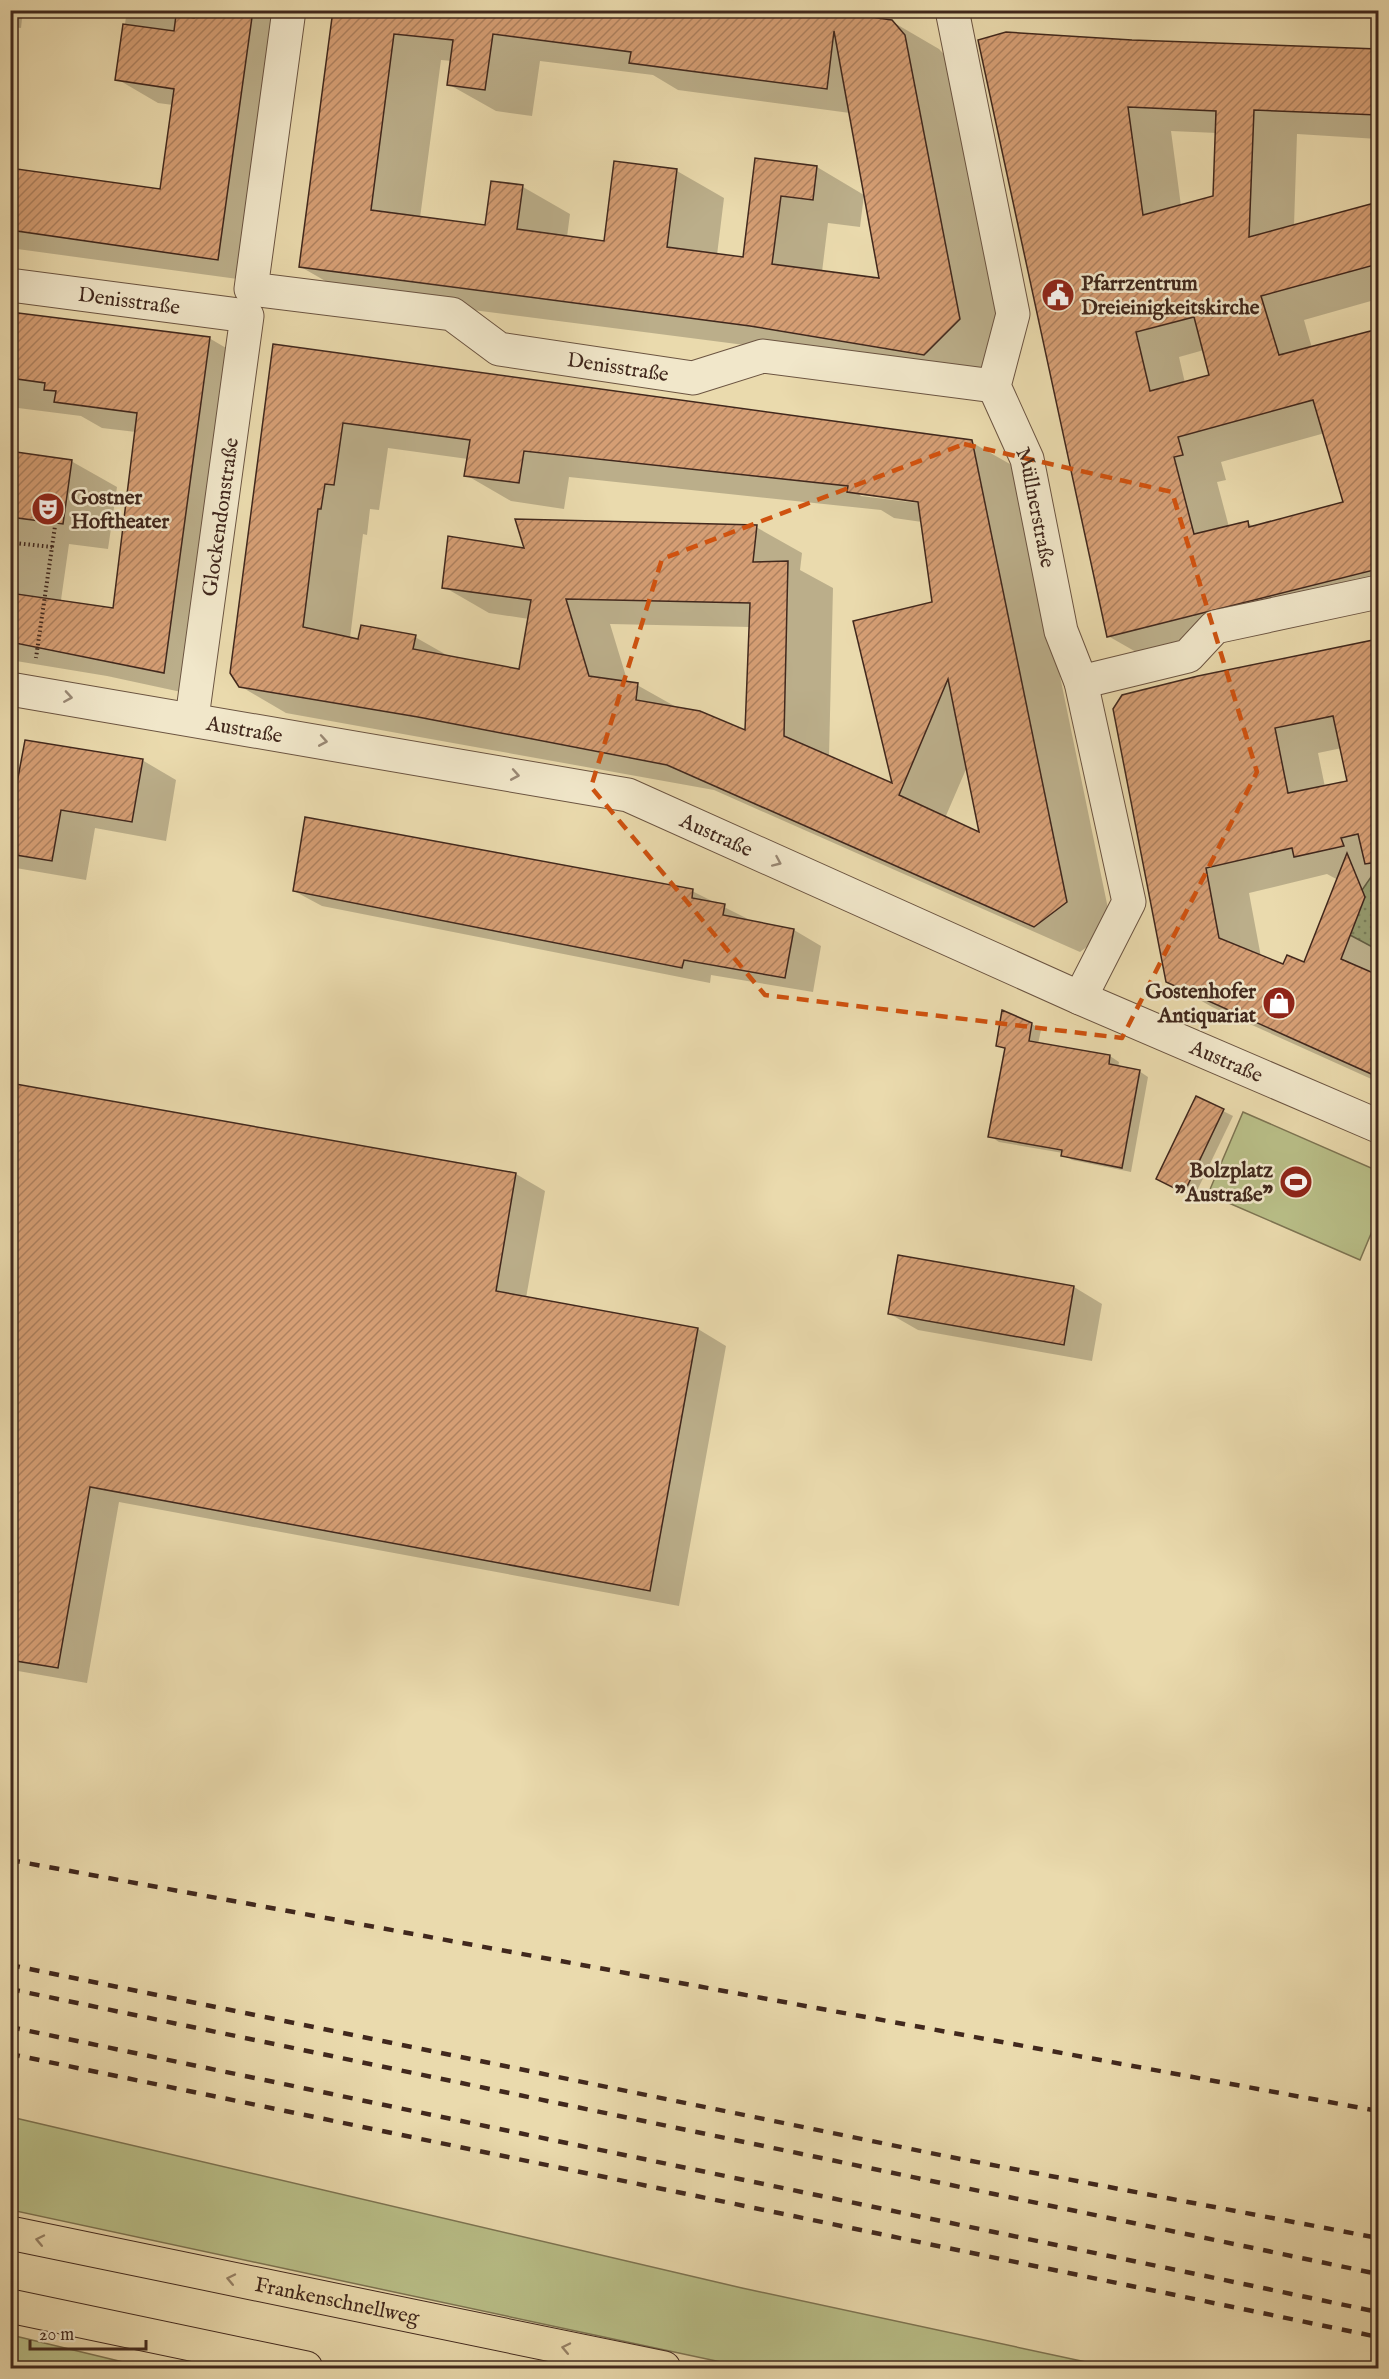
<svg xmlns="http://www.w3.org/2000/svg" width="1389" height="2379" viewBox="0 0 1389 2379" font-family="'IM FELL English',serif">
<defs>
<pattern id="park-dots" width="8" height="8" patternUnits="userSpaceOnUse" patternTransform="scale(1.5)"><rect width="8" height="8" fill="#b9bf88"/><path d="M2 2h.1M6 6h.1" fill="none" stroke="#989b6f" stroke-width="1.8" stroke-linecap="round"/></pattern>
<pattern id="building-hatch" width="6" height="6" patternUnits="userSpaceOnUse" patternTransform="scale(1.5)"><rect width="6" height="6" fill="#d59e74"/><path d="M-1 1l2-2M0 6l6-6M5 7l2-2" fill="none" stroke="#ae815f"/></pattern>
</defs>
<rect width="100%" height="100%" fill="#eadaad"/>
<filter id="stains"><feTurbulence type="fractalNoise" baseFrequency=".00333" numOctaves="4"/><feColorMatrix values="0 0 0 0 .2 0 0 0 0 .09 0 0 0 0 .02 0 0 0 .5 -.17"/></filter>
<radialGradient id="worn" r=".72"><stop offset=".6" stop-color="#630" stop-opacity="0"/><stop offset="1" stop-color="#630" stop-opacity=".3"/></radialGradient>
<g fill="#b9bf88" stroke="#7d7452" stroke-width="1.5">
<polygon points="1243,1112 1378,1171 1378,1217 1360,1260 1208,1194"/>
<polygon points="11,2117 742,2288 1114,2368 749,2368 11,2210"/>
<polygon points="11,2335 148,2368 11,2368"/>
</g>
<polygon fill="url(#park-dots)" stroke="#7d7452" stroke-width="1.5" points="1378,867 1378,950 1350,935 1362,890"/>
<g fill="#0003" fill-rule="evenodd">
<polygon points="10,10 23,10 21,28 10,27"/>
<polygon points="127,10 297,10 259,282 10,248 10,169 162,190 173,105 158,103 117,79"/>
<path d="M335,10L891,21L939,49L953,64L1007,347L972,382L799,352L348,294L301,267ZM441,60L452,61L448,84L496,111L532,116L540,61L653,75L678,90L850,113L881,280L822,272L828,223L860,227L864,195L817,167L756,160L744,259L717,255L724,198L677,171L615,163L605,242L567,237L570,214L523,187L486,227L420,218Z"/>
<path d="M979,42H1132L1378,50V139L1297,134L1294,226L1378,203V299L1304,320L1312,348L1378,330V604L1152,661L1108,636ZM1171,131L1217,133L1215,197L1181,206ZM1204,350L1211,376L1185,383L1179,357ZM1325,433L1345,503L1255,527L1247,523L1229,527L1217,482L1226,480L1221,462Z"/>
<polygon points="10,313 209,338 255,365 209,698 107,676 10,660 10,477 71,461 117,487 108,549 69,544 61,600 114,609 136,432 102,428 81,416 18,408 10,404"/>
<path d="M275,346L971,442L1017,468L1112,928L1080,952L714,790L286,713L240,686ZM388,448L468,459L466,475L511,501L564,509L569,477L881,510L894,518L922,522L934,603L894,785L829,757L833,588L800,570L802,553L756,527L526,549L444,587L489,613L529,619L520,671L452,658L415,637L360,640L350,638L363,534L367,535L370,509L379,510ZM857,492L926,501L925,504L861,496ZM610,624L750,627L746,733L678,708L637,685L628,683ZM967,767L981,834L945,818Z"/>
<path d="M1378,642V1082L1212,1007L1167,981L1199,678ZM1342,748L1349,782L1325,787L1318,753ZM1327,874L1338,880L1304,964L1284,966L1261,957L1249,893Z"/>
<polygon points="142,760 176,780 166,841 95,828 86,880 10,867 10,784 19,785"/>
<polygon points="294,891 692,891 752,921 794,930 821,946 813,992 711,975 710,983 322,906"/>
<polygon points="1032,1024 1041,1030 1038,1044 1110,1056 1119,1062 1118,1068 1139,1071 1148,1077 1131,1172 1072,1160 1063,1153 999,1142 990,1136 1006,1050 997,1045"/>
<polygon points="10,1085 516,1174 545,1191 526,1298 698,1329 726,1346 679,1606 119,1502 87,1683 18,1671 15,1689 10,1688"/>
<polygon points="1197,1098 1233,1116 1194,1197 1167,1184"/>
<polygon points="1074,1287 1102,1304 1092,1361 918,1330 890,1314"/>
</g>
<g fill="url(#building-hatch)" stroke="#41281d" stroke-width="1.5" fill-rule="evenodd">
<polygon points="195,10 253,10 218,260 10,230 10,168 160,189 174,89 115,80 123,24 174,31 176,15 194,18"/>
<path d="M333,10H819L892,20L905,35L960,319L924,355L750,326L299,267ZM834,31L879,278L772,264L781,196L813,200L817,166L755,158L743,257L667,247L677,169L614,161L604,241L517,229L523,185L491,181L485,225L371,210L394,34L453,40L447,85L485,90L493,34L631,52L629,63L827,89Z"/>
<path d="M1006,32L1132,40L1378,49V115L1254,110L1249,237L1378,202V264L1261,296L1279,355L1378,329V569L1107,637L978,40ZM1128,107L1216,111L1213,196L1143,215ZM1194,317L1209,375L1150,391L1136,332ZM1313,400L1343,502L1249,527L1248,521L1194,534L1174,457L1183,455L1178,437Z"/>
<polygon points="10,312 210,337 164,673 10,642 10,593 113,608 137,413 54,402 56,391 44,390 45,383 10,378"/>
<path d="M273,344L972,440L1067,902L1034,927L667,765L418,717L239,687L230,673ZM343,423L470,440L464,476L519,483L524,451L848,486L847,492L918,502L932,602L853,621L892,783L784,736L788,561L753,562L757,525L515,519L524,548L448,536L442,588L531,600L519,669L413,649L416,635L361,625L358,639L303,627L318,509H321L325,484L334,485ZM566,599L750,603L745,730L700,711L636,700L638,683L589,676ZM948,679L979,832L899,795Z"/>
<polygon points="16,452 72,460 63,524 10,517 10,490"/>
<path d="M1378,639V862L1365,864L1358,834L1341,838L1344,846L1294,857L1292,848L1206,868L1219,938L1283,964L1287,955L1304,962L1347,853L1365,897L1341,959L1378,975V1077L1166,982L1113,709L1122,695L1198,676ZM1333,716L1347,781L1288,793L1275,728Z"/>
<polygon points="25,740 143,759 132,822 61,810 52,861 10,854 10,782 17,783"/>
<polygon points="305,817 693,889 692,898 725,904 723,915 794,929 785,978 684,960 682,968 293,891"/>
<polygon points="1002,1010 1032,1023 1029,1041 1110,1055 1109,1064 1140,1070 1122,1168 1061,1156 1062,1150 988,1137 1005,1048 996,1046"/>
<polygon points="10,1083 516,1173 496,1291 698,1328 650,1591 90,1487 58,1668 10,1660"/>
<polygon points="1196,1096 1224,1109 1184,1193 1156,1179"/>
<polygon points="898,1255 1074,1286 1064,1345 888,1314"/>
</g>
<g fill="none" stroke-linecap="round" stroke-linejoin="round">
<g stroke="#6b5441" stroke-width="35">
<g id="minor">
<path id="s1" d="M289,10L251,289L452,314L499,349L693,378L763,356L994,386"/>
<path id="s2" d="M952,10L1013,314L994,386L1027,459L1061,631L1081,682L1129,902L1080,998"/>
<path id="s3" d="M10,285L247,316L192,718"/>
<polyline points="1081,682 1188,656 1215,627 1378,592"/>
<path id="s4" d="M10,689L628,795L1080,998L1378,1126"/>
</g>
</g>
<g stroke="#41281d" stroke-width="35">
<g id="highway">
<path id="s5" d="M10,2233L664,2368"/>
<polyline points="10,2306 306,2368"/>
</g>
</g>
<g stroke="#41281d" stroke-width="4" stroke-dasharray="1.5 3" stroke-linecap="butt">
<polyline points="15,543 52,547 36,658"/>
<polyline points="52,547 55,526"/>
</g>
<use href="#minor" stroke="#f1e7ca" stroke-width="33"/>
<use href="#highway" stroke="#eadaad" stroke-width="33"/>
<g stroke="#41281d" stroke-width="4.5" stroke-dasharray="10 10" stroke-linecap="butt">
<polyline points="10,1860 1378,2111"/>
<polyline points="10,1965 945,2156 1378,2238"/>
<polyline points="10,1989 1378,2274"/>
<polyline points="10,2027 1378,2312"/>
<polyline points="10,2054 1378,2337"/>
</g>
</g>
<defs><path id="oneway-chevron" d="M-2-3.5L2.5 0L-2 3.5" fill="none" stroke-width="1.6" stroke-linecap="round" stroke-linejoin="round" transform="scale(1.5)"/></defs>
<g stroke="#998874">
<use href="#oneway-chevron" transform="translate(68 697) rotate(9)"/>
<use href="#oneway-chevron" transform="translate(323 741) rotate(10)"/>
<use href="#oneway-chevron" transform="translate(515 775) rotate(10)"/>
<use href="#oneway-chevron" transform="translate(777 862) rotate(24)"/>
</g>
<g stroke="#968165">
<use href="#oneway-chevron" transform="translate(40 2240) rotate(-168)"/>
<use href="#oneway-chevron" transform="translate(231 2279) rotate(-168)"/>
<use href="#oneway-chevron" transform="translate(566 2348) rotate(-168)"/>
</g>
<path fill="none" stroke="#cf520f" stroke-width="4.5" stroke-dasharray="12 8" stroke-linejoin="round" d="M964,444L1172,492L1257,772L1122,1038L765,995L591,787L662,559Z"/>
<defs>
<g id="civic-disc" transform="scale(1.725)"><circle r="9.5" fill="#8f2418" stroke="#f1e7ca"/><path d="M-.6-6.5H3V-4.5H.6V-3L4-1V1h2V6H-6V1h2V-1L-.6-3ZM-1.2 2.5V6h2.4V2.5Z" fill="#fff"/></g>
<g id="theatre-disc" transform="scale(1.725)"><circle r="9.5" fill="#8f2418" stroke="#f1e7ca"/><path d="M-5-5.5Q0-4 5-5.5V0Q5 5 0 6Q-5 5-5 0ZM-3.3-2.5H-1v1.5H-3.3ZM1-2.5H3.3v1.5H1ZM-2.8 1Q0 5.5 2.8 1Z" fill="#fff"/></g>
<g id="shop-disc" transform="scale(1.725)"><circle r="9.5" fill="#8f2418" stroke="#f1e7ca"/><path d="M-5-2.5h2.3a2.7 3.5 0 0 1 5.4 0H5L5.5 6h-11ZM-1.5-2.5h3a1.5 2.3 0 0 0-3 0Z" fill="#fff"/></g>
<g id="stadium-disc" transform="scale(1.725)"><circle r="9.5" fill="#8f2418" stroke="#f1e7ca"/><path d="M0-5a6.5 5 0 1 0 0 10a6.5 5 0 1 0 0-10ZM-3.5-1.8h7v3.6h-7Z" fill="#fff"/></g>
</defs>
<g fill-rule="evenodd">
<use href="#civic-disc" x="1058" y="295"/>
<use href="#theatre-disc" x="48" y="509"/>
<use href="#shop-disc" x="1279" y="1003"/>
<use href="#stadium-disc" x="1296" y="1182"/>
</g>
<g text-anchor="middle" stroke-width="5" stroke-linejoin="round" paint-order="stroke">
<g font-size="21" font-weight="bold" fill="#41281d" stroke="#f1e7ca" text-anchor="start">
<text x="1081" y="290">Pfarrzentrum<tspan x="1081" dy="24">Dreieinigkeitskirche</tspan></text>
<text x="71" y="504">Gostner<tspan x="71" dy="24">Hoftheater</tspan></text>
<text x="1256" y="998" text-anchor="end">Gostenhofer<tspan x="1256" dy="24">Antiquariat</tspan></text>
<text x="1273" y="1177" text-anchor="end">Bolzplatz<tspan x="1273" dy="24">"Austraße"</tspan></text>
</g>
<g font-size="21" fill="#41281d" stroke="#f1e7ca">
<text dy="7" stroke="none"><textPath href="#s3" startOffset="120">Denisstraße</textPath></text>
<text dy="7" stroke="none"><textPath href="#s1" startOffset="663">Denisstraße</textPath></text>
<text dy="7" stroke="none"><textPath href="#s2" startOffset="514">Müllnerstraße</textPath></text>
<text transform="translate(220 517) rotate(-82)" y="7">Glockendonstraße</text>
<text dy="7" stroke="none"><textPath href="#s4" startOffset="238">Austraße</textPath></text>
<text dy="7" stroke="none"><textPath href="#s4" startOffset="724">Austraße</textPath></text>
<text dy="7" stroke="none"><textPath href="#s4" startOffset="1282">Austraße</textPath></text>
<text dy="7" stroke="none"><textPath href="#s5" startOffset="334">Frankenschnellweg</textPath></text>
</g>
</g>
<rect width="1389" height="2379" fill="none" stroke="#eadaad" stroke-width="36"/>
<rect x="12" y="12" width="1365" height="2355" fill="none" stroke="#41281d" stroke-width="3"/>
<rect x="18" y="18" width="1353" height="2343" fill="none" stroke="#41281d" stroke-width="1.5"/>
<path d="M30 2340v9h116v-9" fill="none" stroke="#41281d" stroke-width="3"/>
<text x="39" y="2340" font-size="18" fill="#41281d" stroke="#f1e7ca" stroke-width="4.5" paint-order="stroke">20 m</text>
<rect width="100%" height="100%" filter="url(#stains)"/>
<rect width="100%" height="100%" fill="url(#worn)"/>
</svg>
